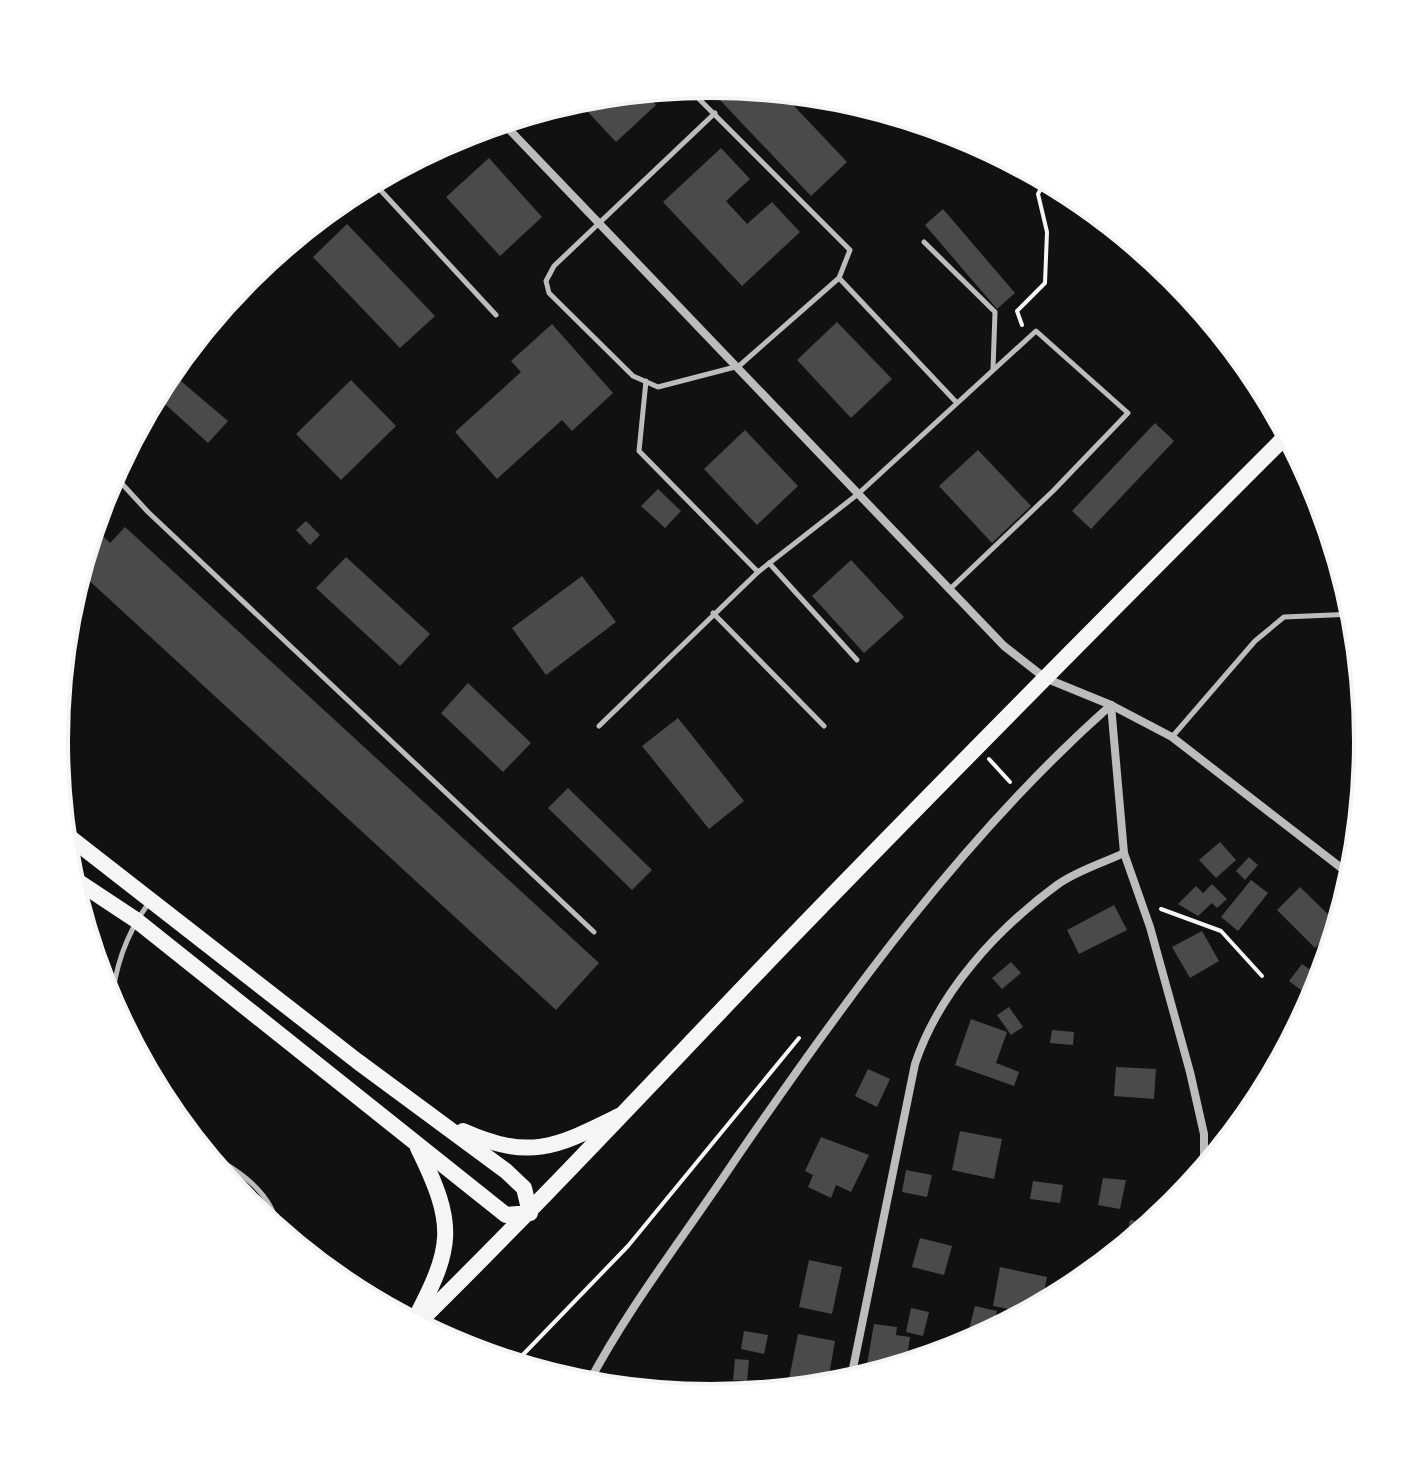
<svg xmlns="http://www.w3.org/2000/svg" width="1422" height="1483" viewBox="0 0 1422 1483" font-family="Montserrat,sans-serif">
<rect width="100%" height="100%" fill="#111"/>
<g fill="#4a4a4a">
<polygon points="733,87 780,91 847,162 811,196 719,99"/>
<polygon points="643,91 656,105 616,142 576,99"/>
<polygon points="721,148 750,179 726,201 747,224 772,202 800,232 742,286 663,202"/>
<polygon points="489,158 542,217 500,256 446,197"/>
<polygon points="943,209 1015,293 997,309 925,225"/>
<polygon points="347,224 435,316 400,348 313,257"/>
<polygon points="837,322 892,379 851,418 797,360"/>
<polygon points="552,324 613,393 572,431 562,420 497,479 455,432 521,372 511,361"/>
<polygon points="169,371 228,421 208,443 155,395"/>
<polygon points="351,380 396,426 341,480 296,434"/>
<polygon points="1155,423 1174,441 1091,529 1072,511"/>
<polygon points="745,430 798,486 757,525 704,469"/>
<polygon points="978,450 1031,506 992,543 939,486"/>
<polygon points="658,489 681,511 665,528 641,506"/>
<polygon points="306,521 320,535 310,545 296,530"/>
<polygon points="125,527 599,963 556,1010 82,574 86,568 82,564 89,541 98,531 110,543"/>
<polygon points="346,557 430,634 400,666 316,588"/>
<polygon points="851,560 904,617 864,653 812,596"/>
<polygon points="582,576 616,622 546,675 512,628"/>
<polygon points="468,683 531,743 503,772 441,713"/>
<polygon points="678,718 744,801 709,829 642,746"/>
<polygon points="568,788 652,870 632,890 548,808"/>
<polygon points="1220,842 1236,860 1216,878 1199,860"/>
<polygon points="1249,857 1258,865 1245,880 1236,871"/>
<polygon points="1251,880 1268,893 1238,931 1221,917"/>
<polygon points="1212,884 1227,899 1217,908 1212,903 1198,916 1178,904 1196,886 1203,893"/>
<polygon points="1300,887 1338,924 1315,948 1277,910"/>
<polygon points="1114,905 1127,930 1079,954 1067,930"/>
<polygon points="1202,931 1219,961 1190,978 1172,947"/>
<polygon points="1011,962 1021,973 1002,989 992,978"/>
<polygon points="1302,964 1318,975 1305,993 1289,981"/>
<polygon points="1009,1007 1023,1027 1011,1035 997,1015"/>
<polygon points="971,1019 1007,1032 996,1063 1019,1072 1014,1086 955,1065"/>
<polygon points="1052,1030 1074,1032 1073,1045 1050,1043"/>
<polygon points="1116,1067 1156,1069 1154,1099 1114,1096"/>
<polygon points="868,1069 890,1079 877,1107 855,1096"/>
<polygon points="960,1131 1002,1139 994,1179 952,1170"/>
<polygon points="821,1137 869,1155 851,1192 836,1185 831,1198 808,1187 813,1175 805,1171"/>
<polygon points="906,1170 932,1175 927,1197 902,1192"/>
<polygon points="227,1173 249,1190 241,1200 223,1178"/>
<polygon points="1103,1178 1126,1180 1120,1209 1098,1205"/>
<polygon points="1033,1181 1063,1185 1060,1203 1030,1199"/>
<polygon points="1130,1220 1154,1224 1137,1237 1127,1236"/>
<polygon points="920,1238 952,1246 944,1275 912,1267"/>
<polygon points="809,1260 842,1267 832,1314 799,1307"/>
<polygon points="1000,1267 1047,1277 1041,1306 1029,1313 993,1306"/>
<polygon points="975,1306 997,1311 991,1333 983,1337 968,1333"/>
<polygon points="911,1308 929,1312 923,1336 906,1332"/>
<polygon points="874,1324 897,1327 896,1335 910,1337 906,1363 891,1361 890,1368 867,1364"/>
<polygon points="744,1331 768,1335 764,1354 741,1349"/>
<polygon points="798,1334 835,1341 827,1386 789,1379"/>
<polygon points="735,1359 749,1360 747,1381 733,1380"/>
</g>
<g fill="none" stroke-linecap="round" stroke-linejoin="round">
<g stroke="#f5f5f5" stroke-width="4">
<polyline points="1022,325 1017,311 1045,283 1047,232 1038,194 1046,179"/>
<polyline points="989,759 1010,782"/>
<polyline points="1161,909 1221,931 1262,976"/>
<polyline points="513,1365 628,1246 799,1038"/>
</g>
<g stroke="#bcbcbc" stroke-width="5">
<polyline points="687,87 850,250 839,278 739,366 658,387 633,376 549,293 546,281 554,266 715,113"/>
<polyline points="372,181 496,315"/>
<polyline points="924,242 995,312 993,369"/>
<polyline points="839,278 957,403"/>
<polyline points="646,381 639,451 758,572"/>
<polyline points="113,474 148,512 594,932"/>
<polyline points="769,563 857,660"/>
<polyline points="713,613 824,726"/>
<polyline points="599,726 758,572 858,494 1036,331 1128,413 1053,491 950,589"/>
<polyline points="1172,737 1255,641 1284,617 1355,614"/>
<path d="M111,1006C115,968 125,936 148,904"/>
<path d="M200,1149C233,1167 275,1191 278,1232"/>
</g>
<g stroke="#bcbcbc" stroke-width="8">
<polyline points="502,122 1004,646 1045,678 1111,705 1172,737 1353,877"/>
<polyline points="1111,705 1124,853 1150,927 1190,1072 1204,1134 1204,1171"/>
<path d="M850,1383L915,1064C939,992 996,930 1057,885C1076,871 1103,863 1124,853"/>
<path d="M587,1386C629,1306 683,1238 733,1163C844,1001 963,836 1111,705"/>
</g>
<path stroke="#f5f5f5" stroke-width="16" d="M416,1325C541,1202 660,1074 782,947C949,774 1118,604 1288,434"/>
<g stroke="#f5f5f5" stroke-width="16">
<polyline points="63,832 357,1061 506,1171 524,1188 530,1213 506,1215 136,920 68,875"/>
<path d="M463,1131C531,1161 556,1147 619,1116"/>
<path d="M413,1323C453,1247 457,1227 418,1148"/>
</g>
</g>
<path d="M0 0H1422V1483H0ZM68 741a643 643 0 1 1 1286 0a643 643 0 1 1-1286 0Z" fill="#fff" fill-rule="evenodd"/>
<path fill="none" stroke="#f5f5f5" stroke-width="4" d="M68 741a643 643 0 1 1 1286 0a643 643 0 1 1-1286 0Z"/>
</svg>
